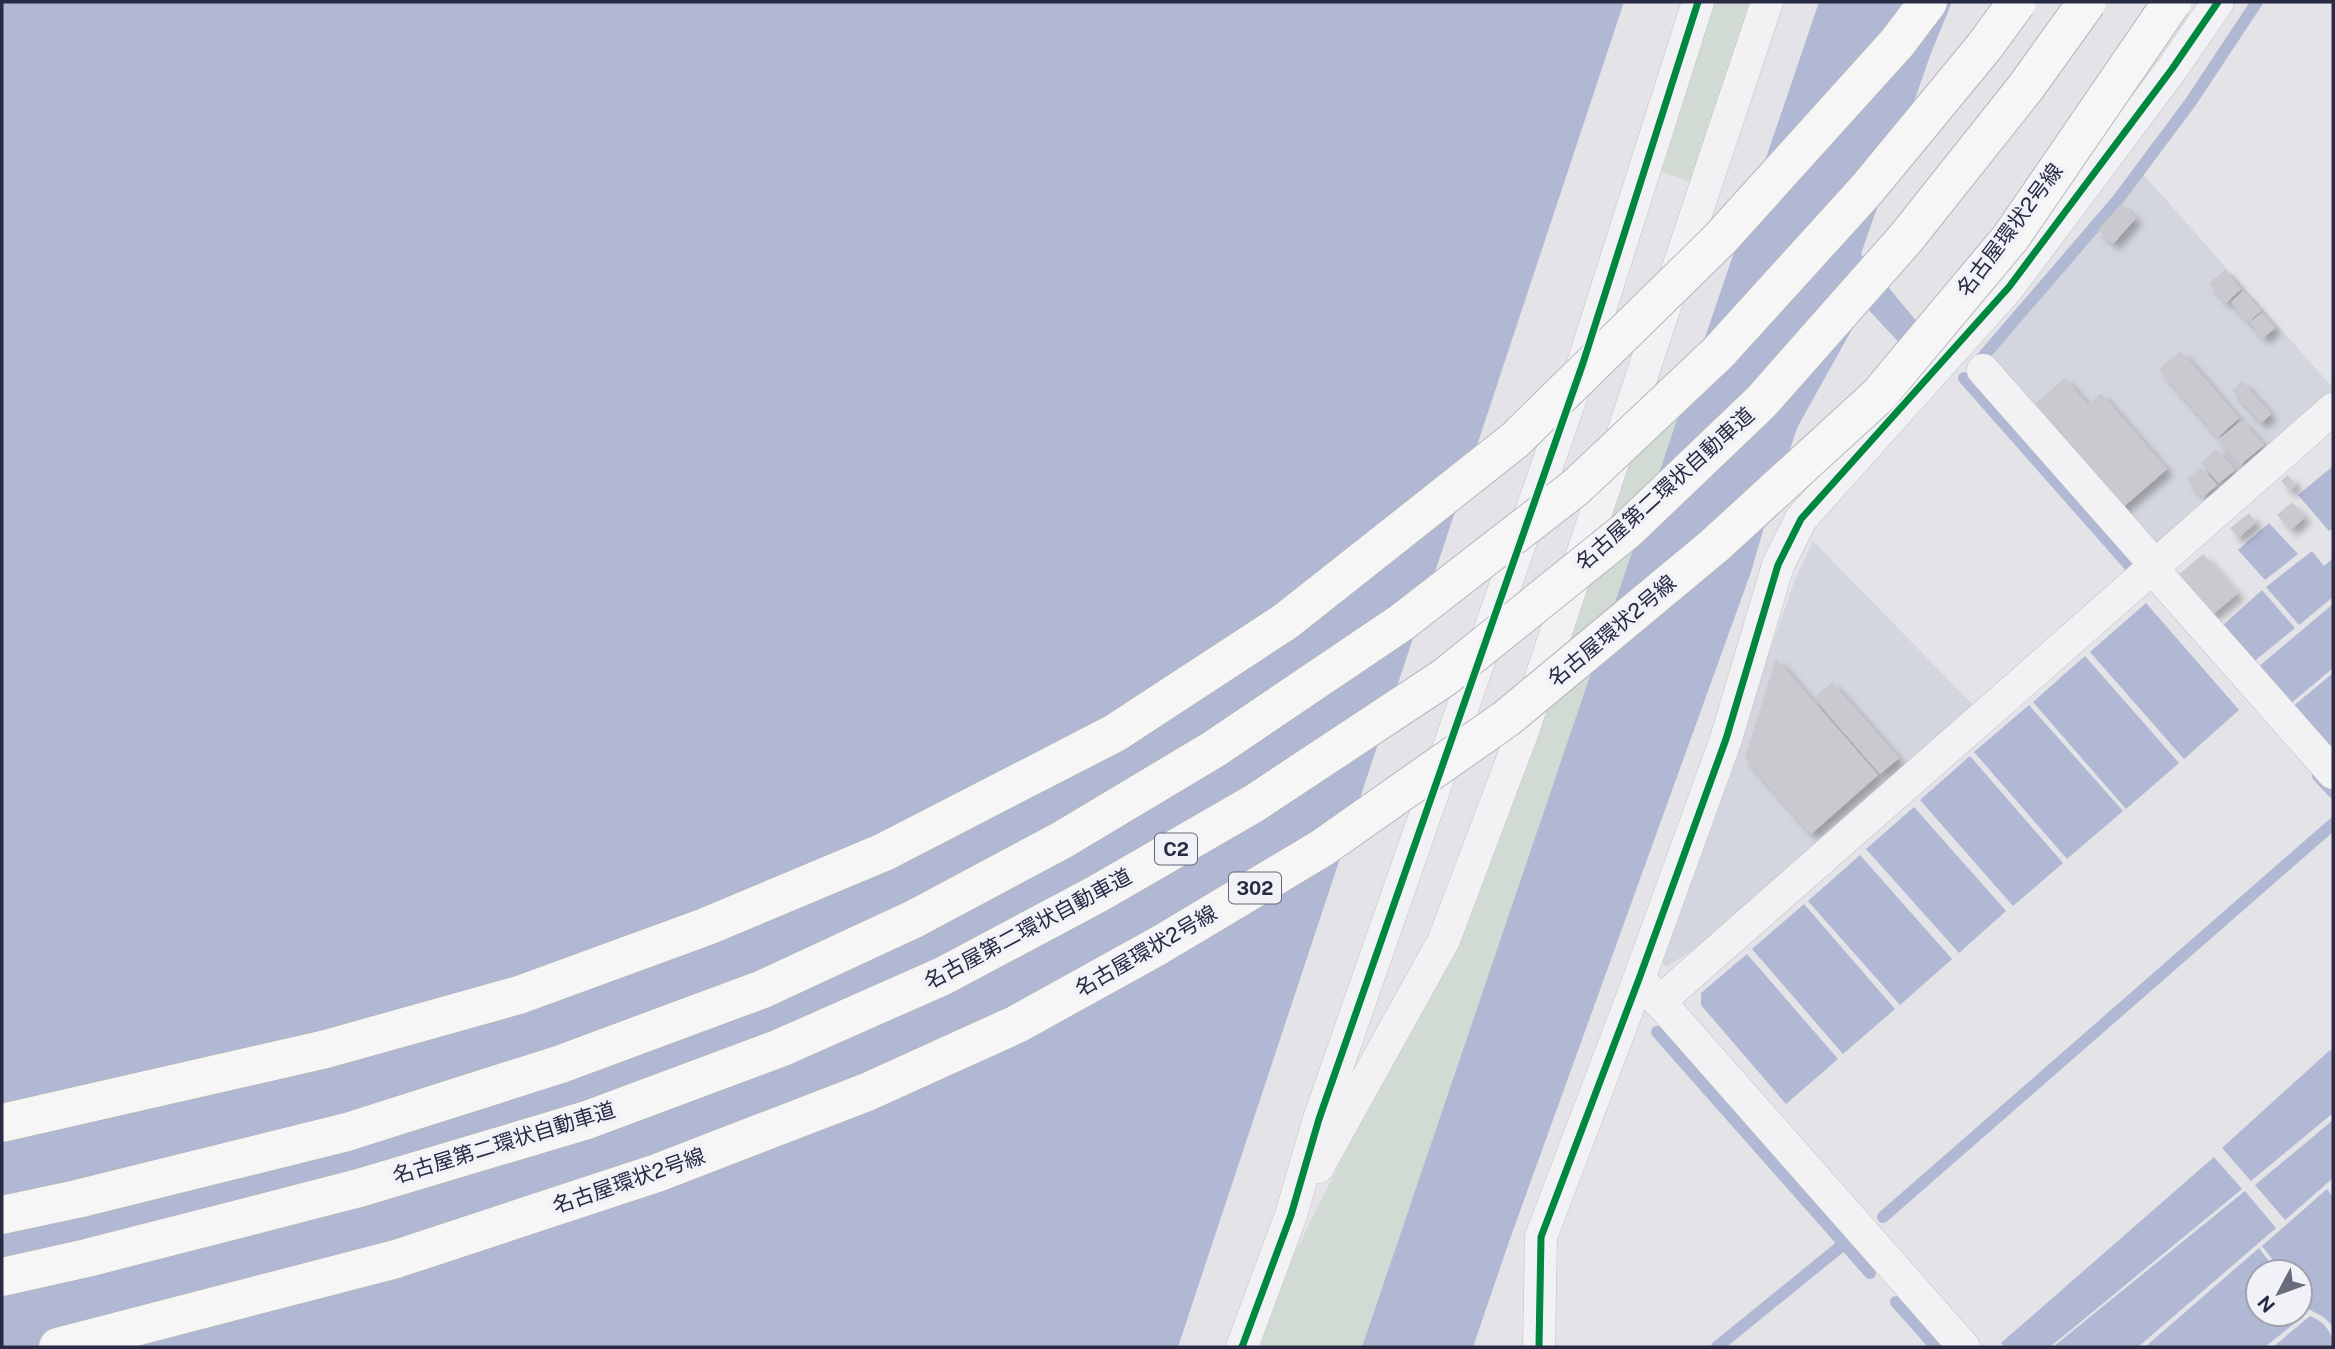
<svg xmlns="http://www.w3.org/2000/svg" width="2335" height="1349" viewBox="0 0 2335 1349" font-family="'Public Sans','Noto Sans JP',sans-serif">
<defs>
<filter id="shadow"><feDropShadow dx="6" dy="6" stdDeviation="3.5" flood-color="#0004"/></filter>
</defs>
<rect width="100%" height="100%" fill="#e3e3e8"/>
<g fill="#d4d6df">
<polygon points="2143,174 2333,388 2333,394 2151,552 1984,364"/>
<polygon points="1813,541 1976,708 1715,936 1666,967 1660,960 1796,577"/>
</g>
<g fill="#d1dbd3">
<polygon points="1708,2 1755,2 1697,184 1654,169"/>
<polygon points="1658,379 1687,394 1362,1347 1256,1347 1273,1297 1449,944 1533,741"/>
</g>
<g fill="#b0b8d4">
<polygon points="2,2 1624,2 1178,1347 2,1347"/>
<polygon points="1819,2 1952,2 1931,53 1861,254 1922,328 1905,349 1865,306 1798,426 1771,503 1751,572 1511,1236 1473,1347 1362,1347"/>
<polygon points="2333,466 2333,528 2329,531 2298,495"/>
<polygon points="2269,523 2298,554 2265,580 2238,550"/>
<polygon points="2312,551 2324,566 2333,558 2333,597 2299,625 2266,587"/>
<polygon points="2262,590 2295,628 2252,663 2221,627"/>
<polygon points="2146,603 2239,710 2184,759 2090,652"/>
<polygon points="2333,604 2333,668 2289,705 2257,668"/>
<polygon points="2085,656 2179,763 2126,809 2033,702"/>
<polygon points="2333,673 2333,744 2327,749 2291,708"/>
<polygon points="2029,705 2123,811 2067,859 1974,752"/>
<polygon points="1970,756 2063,863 2013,906 1920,800"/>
<polygon points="1914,807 2006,911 1959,953 1866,849"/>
<polygon points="1860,855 1952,959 1900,1005 1808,901"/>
<polygon points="1804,904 1895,1009 1843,1054 1752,949"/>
<polygon points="1747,954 1838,1059 1786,1104 1701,1005 1701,993"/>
<polygon points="2330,1050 2333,1054 2333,1113 2251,1181 2222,1148"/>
<polygon points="2333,1120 2333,1178 2285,1220 2255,1185"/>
<polygon points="2214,1157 2242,1189 2050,1347 2005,1347 2001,1343"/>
<path d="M2327,1189L2333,1197V1323L2331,1325C2325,1317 2322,1316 2314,1312C2298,1304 2300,1287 2300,1272H2282L2262,1246Z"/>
<polygon points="2245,1191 2276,1228 2138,1347 2053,1347"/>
<polygon points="2259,1248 2277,1272 2258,1272 2258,1314 2300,1314 2300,1303 2307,1313 2265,1347 2145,1347"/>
<path d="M2310,1316C2324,1321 2333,1333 2333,1347H2273Z"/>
</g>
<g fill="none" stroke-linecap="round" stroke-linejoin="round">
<g stroke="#b0b8d4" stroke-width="12">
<polyline points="1975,366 2116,202 2190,103 2257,2"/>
<polyline points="1964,378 2129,565"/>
<polyline points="2318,776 2333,792"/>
<polyline points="1657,1032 1870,1273"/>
<polyline points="1883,1217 2333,824"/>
<polyline points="1896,1302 1936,1347"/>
<polyline points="1717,1347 1845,1243"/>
</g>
</g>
<g fill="#c9c9cf" filter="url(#shadow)">
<polygon points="2121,204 2136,218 2113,244 2098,230"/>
<polygon points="2225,270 2241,289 2226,303 2209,283"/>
<polygon points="2243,291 2261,311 2248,322 2231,302"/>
<polygon points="2262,313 2275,328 2263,338 2250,322"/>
<polygon points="2181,351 2239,418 2218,437 2159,369"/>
<polygon points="2065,378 2088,405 2101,393 2167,469 2120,510 2031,407"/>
<polygon points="2242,381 2271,414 2261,423 2232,390"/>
<polygon points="2242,420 2264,445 2240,465 2218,440"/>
<polygon points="2216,449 2235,470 2219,483 2201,463"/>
<polygon points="2201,467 2217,485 2203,497 2187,479"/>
<polygon points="2288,475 2296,485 2290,491 2281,481"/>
<polygon points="2292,502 2305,517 2291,530 2277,515"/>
<polygon points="2249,513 2256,522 2238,538 2230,528"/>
<polygon points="2203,554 2238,593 2211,616 2177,576"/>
<polygon points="1776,658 1878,775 1811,834 1745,758"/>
<polygon points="1832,682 1899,758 1880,774 1814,698"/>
</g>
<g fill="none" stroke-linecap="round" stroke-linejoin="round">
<g stroke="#c1c1c6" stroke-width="33">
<g id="street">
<polyline points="1983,370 2155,565"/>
<polyline points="2152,568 2333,773"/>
<polyline points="1645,985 1964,1347"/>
<polyline points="1659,1002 2333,409"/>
<polyline points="1318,1167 1444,940 1523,731 1767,2"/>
<polyline points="1242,1347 1291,1215 1319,1119 1583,363 1698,2"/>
<polyline points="1539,1347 1541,1237 1639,979 1726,739 1778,565 1801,519 2009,287 2172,69 2218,2"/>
</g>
</g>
<use href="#street" stroke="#f2f2f5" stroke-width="32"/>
<g stroke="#b5b6bd" stroke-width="40" stroke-linecap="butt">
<g id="highway-bridge">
<polyline points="2,1123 326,1049 519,995 705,927 884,852 1115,733 1286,621 1515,440 1720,239 1897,43 1928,2"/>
<polyline points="2,1215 77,1199 347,1132 561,1064 763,989 914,919 1062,840 1214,749 1402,622 1576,487 1718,353 1867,189 1984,47 2017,2"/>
<polyline points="2,1277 87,1258 359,1188 587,1120 780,1048 943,976 1097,894 1253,804 1445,677 1626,531 1761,402 1906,238 2026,87 2087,2"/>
<polyline points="58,1347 396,1259 657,1173 867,1092 1017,1024 1158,946 1322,848 1507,718 1714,546 1879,395 2011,237 2172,2"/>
</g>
</g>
<use href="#highway-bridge" stroke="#f6f6f7" stroke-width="38"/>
<g stroke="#f1f2f8" stroke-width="11">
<g id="cycleway">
<polyline points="1242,1347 1291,1215 1319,1119 1583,363 1698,2"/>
<polyline points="1539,1347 1541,1237 1639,979 1726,739 1778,565 1801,519 2009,287 2172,69 2218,2"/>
</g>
</g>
<use href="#cycleway" stroke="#00873e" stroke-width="7"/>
</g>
<g text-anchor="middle" stroke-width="7" stroke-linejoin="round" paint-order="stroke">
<g fill="#f1f2f8" stroke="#646779" stroke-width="2">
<rect x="1155" y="833.5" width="42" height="31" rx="5"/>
<rect x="1229" y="872.5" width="52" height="31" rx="5"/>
</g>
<g font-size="19" font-weight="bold" fill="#282b43">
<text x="1176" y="856">C2</text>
<text x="1255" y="895">302</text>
</g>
<g font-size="21" fill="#282b43" stroke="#f1f2f8">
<text transform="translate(2010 230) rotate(-53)" y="7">名古屋環状2号線</text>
<text transform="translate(1665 489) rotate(-42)" y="7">名古屋第二環状自動車道</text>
<text transform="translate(1612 631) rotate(-40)" y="7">名古屋環状2号線</text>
<text transform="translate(1028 929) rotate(-28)" y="7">名古屋第二環状自動車道</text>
<text transform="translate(1146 951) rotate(-30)" y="7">名古屋環状2号線</text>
<text transform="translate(504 1143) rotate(-17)" y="7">名古屋第二環状自動車道</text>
<text transform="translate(629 1181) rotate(-19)" y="7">名古屋環状2号線</text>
</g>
</g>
<rect width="2335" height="1349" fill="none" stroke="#282b43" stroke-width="7"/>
<g transform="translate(2279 1293) rotate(229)"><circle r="33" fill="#f1f2f8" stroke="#a1a2b0" stroke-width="2"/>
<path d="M0-5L12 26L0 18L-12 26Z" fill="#696b7d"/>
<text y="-10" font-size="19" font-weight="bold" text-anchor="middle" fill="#282b43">N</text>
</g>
</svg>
